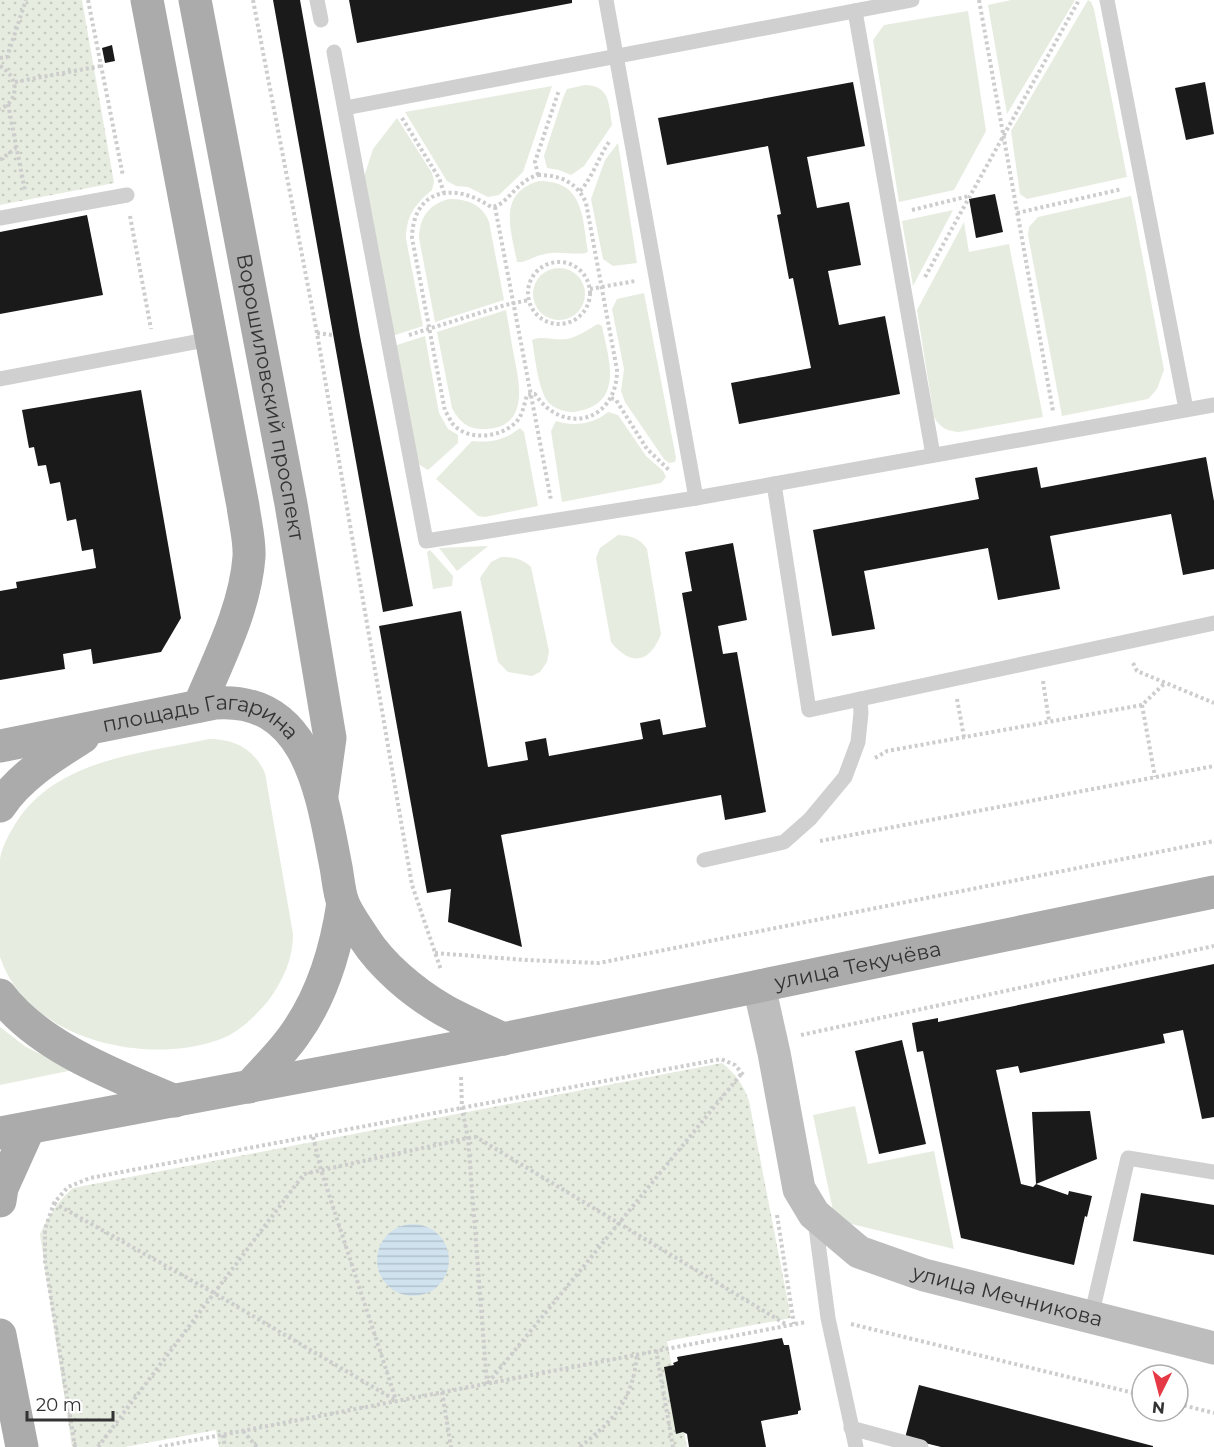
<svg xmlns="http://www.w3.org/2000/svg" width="1214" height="1447" viewBox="0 0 1214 1447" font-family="Montserrat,sans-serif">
<defs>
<pattern id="park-dots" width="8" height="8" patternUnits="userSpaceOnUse" patternTransform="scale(1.5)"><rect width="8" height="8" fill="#e6ecdf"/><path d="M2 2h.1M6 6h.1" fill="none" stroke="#c6cbc0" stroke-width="1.8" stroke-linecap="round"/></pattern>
<pattern id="water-rules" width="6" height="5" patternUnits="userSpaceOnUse" patternTransform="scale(1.5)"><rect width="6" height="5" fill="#cfe2ee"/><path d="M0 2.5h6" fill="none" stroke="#b2c2cd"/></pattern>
</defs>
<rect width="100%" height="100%" fill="#fff"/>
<g fill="#e6ecdf">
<polygon points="1011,0 1075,0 1007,114 988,5"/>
<polygon points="1088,0 1091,2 1094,9 1127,177 1027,199 1020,194 1011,131"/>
<polygon points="968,11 986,131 954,190 899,202 873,40 884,25"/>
<path d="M585,85C610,85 609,105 612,125L584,166L571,175L559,170L547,168L544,156L563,98L567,89Z"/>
<polygon points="552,86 523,172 499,195 488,197 468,187 456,186 447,181 405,112"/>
<path d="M397,118L432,173L434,181L432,190C415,204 406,216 406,239L423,326L392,336L364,177L373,149Z"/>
<polygon points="618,143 637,263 613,266 603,259 591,199 605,160"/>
<path d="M539,181C584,181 582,216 588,251L586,253C571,255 556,250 541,255C532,257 526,263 517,262C511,230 497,193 539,181Z"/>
<polygon points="1131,196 1164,370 1157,389 1148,399 1062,416 1028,235 1029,227 1038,217"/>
<path d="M449,199C467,199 482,204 489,222L504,300L435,322L419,238C419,218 429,204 449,199Z"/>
<polygon points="953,210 913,286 902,221"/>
<path d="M964,222L969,252L1009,244L1043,417L959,432C947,431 940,428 934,417L917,310Z"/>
<circle cx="559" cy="294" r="26"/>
<polygon points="644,293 676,458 675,462 669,463 664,459 625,402 621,391 624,369 612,309 617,299"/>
<path d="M506,310C509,325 511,341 514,356C520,385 529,428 485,429C469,430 459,422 452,408L437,332Z"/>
<path d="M598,324L602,326C608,357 625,402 579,411C570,414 556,410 549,403C538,391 535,356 532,340C542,335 555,341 567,339C578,337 588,329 598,324Z"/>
<polygon points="425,336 439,413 448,429 458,435 458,443 428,470 420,465 414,455 394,346"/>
<path d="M608,412L618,415L646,456L663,471L666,477L661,483L562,502L551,431L556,421C574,427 594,424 608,412Z"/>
<path d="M520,428L524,432L538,506L485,517L478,516L436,479L472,441C491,443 505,440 520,428Z"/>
<path d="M618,535C632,536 639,538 647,549L661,634C650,663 631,667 611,642L596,558L600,548Z"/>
<polygon points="488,546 457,571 439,548"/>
<polygon points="430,550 453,576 452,586 433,589 427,552"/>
<path d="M501,557C514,557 521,558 531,567L549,651L547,662L540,672L532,676L508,672L498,662L480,578L491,562Z"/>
<path d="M209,739C235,739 254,749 265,773L293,934C293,959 283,981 268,1001C254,1017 239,1033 218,1040C144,1066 27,1039 0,957C0,925 0,892 0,860C1,849 8,836 14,826C54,759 140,754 209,739Z"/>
<polygon points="0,1027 26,1047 73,1070 0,1085"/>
<polygon points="855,1106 868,1164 934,1151 954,1249 835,1220 813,1115"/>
</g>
<g fill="url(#park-dots)">
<polygon points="0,0 82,0 114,183 0,205"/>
<path d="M722,1063C736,1074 743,1084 749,1101L791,1318L667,1341L687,1447H219L216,1430L125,1447H72L40,1234C49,1215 58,1201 73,1188Z"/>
</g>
<circle fill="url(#water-rules)" cx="413" cy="1260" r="36"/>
<g fill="#1a1a1a">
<polygon points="273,0 300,0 360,336 413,606 383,612"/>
<polygon points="349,0 572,0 572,3 357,43"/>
<polygon points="112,45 115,61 105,63 102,48"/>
<polygon points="853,82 865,146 807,157 817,208 849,202 861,265 828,271 839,325 885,316 900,394 739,424 731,383 811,368 793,278 789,279 777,215 781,214 768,146 667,165 658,118"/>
<polygon points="1205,82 1214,134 1186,140 1175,88"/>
<polygon points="995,194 1003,232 976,238 969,199"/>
<polygon points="87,215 103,295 0,314 0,232"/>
<polygon points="141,390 181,618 161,652 93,664 91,649 63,654 65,669 0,680 0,591 17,588 16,582 96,568 93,549 82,551 76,519 67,521 60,482 50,484 46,465 38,466 34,447 29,448 22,410"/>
<polygon points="1206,457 1214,501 1214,569 1183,575 1171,514 1050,536 1060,589 998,600 988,548 864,571 875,629 832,636 813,530 979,499 975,478 1037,467 1041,488"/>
<polygon points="733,543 747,620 718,626 723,654 737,652 766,812 725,820 721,795 501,835 522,947 448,922 451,889 427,893 379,626 461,611 488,767 528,760 525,742 546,738 549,756 643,739 640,723 660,719 663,735 706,727 682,593 692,591 685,552"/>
<polygon points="1214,964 1214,1117 1202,1119 1183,1030 1163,1034 1165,1043 1020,1073 1018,1066 996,1070 1021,1184 1033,1187 1036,1184 1032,1112 1090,1111 1097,1159 1036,1184 1068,1195 1069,1191 1092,1196 1087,1217 1085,1216 1074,1265 961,1238 923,1051 917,1052 912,1023 938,1018 938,1022"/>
<polygon points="902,1040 926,1144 879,1154 855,1051"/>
<polygon points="1141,1193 1214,1205 1214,1255 1133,1241"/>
<polygon points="782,1338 784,1345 789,1345 801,1410 798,1411 798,1414 761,1421 766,1447 689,1447 687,1434 683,1432 676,1434 664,1367 674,1365 673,1363 678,1361 677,1357"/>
<polygon points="919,1385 1153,1446 1153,1447 941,1447 905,1438"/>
</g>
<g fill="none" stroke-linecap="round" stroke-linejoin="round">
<g stroke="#cdcdcd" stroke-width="4" stroke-dasharray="3 3" stroke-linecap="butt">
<polyline points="88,0 123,176"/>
<polyline points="253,0 317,333 412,885 441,970"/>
<polyline points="979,0 1053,411"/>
<polyline points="0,58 7,57 26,0"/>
<path d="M0,66C18,76 21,100 0,109"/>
<polyline points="15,82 101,66"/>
<polyline points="8,104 25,191"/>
<polyline points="402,118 439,178 444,193"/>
<polyline points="0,160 16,148"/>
<path d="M538,175C560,175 577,182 586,203L617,370C617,422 563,436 535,394L527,395C524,404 523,414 517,421C502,438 467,442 452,423C450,420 448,415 445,411L412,238C413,188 455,182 491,207C509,205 514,182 538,175Z"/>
<polyline points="538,175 535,162 559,90"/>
<path d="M580,191C593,177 598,158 609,142"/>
<polyline points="495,207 551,500"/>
<polyline points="912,210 969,196"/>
<polyline points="1017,213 1122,189"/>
<polyline points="130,216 151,329"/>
<circle cx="559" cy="293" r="31"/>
<polyline points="925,277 1079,0"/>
<polyline points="590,289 635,281"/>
<polyline points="317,333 332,335"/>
<polyline points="409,335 505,305 529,300"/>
<polyline points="611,398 616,400 647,449 669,470"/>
<polyline points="1133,663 1137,671 1214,703"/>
<polyline points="1043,681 1049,721"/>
<polyline points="957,699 964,737"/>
<polyline points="1142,705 1155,777"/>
<polyline points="875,758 887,751 1142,705 1165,683"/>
<polyline points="820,841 1214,766"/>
<polyline points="435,953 525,960 599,963 1214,841"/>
<polyline points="801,1035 1214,946"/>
<polyline points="461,1077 462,1109 468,1138 487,1384"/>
<polyline points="313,1137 321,1170 396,1400"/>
<polyline points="54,1203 214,1293 395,1400"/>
<polyline points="777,1215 794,1324"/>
<polyline points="851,1324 1142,1395"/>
<polyline points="656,1350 673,1447"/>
<polyline points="488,1383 742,1073"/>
<polyline points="442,1392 451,1447"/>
<polyline points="1178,1404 1214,1413"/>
<polyline points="243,1431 257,1447"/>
<polyline points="223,1435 225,1447"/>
<polyline points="75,1447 45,1261 45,1229 54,1203 68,1187 90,1178 721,1059 735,1065 745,1077"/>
<polyline points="98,1447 304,1174 468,1138 476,1137 787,1325"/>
<polyline points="159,1447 806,1322"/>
<path d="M580,1447C615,1419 633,1400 637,1354"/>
</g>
<g stroke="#d0d0d0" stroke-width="15">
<polyline points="317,0 321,20"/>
<polyline points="606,0 696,498"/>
<polyline points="1107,0 1186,409"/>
<polyline points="855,11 933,455"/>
<polyline points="334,52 426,541 696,498 1214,405"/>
<polyline points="345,108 912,0"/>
<polyline points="0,218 127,195"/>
<polyline points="0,379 211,339"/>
<polyline points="774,484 809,710 1214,623"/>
<polyline points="704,860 784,842 810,819 845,777 858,742 861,713 860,699"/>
<polyline points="815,1220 828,1318 856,1447"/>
<polyline points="1091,1317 1128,1158 1214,1172"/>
<polyline points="851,1428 921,1447"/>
</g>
<path stroke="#bdbdbd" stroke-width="33" id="s1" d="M759,986L774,1053L799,1189L814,1214L859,1252L924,1275L1214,1348"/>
<g stroke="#ababab" stroke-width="33">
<path d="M147,0L243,506C245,522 250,541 249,557C245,609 219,658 199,706"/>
<path id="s2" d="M195,0L291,504L330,738L322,795"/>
<path id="s3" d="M0,746L215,703C310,696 322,796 336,867C338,878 339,892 343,903C348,915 357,927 364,938C382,966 413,992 442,1009C461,1020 483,1029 503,1039"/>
<path d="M0,806C20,776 53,756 83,737"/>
<path d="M0,995C39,1047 117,1076 175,1101"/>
<path d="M249,1087C264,1070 282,1053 295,1034C323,995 336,950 343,903"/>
<path id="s4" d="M0,1133L503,1039L1214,892"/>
<polyline points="0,1201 2,1188 29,1128"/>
<polyline points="0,1335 22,1447"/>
</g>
</g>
<g text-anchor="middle" stroke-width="6" stroke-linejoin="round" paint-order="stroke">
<g font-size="21" fill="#333" stroke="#fff">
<text dy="7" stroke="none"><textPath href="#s2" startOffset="404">Ворошиловский проспект</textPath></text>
<text dy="7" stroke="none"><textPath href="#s3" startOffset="207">площадь Гагарина</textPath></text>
<text dy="7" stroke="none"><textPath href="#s4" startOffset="874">улица Текучёва</textPath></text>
<text dy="7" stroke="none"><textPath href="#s1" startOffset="450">улица Мечникова</textPath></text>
</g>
</g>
<g transform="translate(1160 1393) rotate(186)"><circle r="28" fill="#ffffff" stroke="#adadad" stroke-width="1.5"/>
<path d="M0-4.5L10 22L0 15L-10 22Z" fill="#e63946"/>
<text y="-9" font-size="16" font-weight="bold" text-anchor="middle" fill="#333333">N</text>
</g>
<path d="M27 1411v9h86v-9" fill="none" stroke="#333333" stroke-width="3"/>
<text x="36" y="1411" font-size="18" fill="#333333" stroke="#ffffff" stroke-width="4.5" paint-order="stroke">20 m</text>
</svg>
